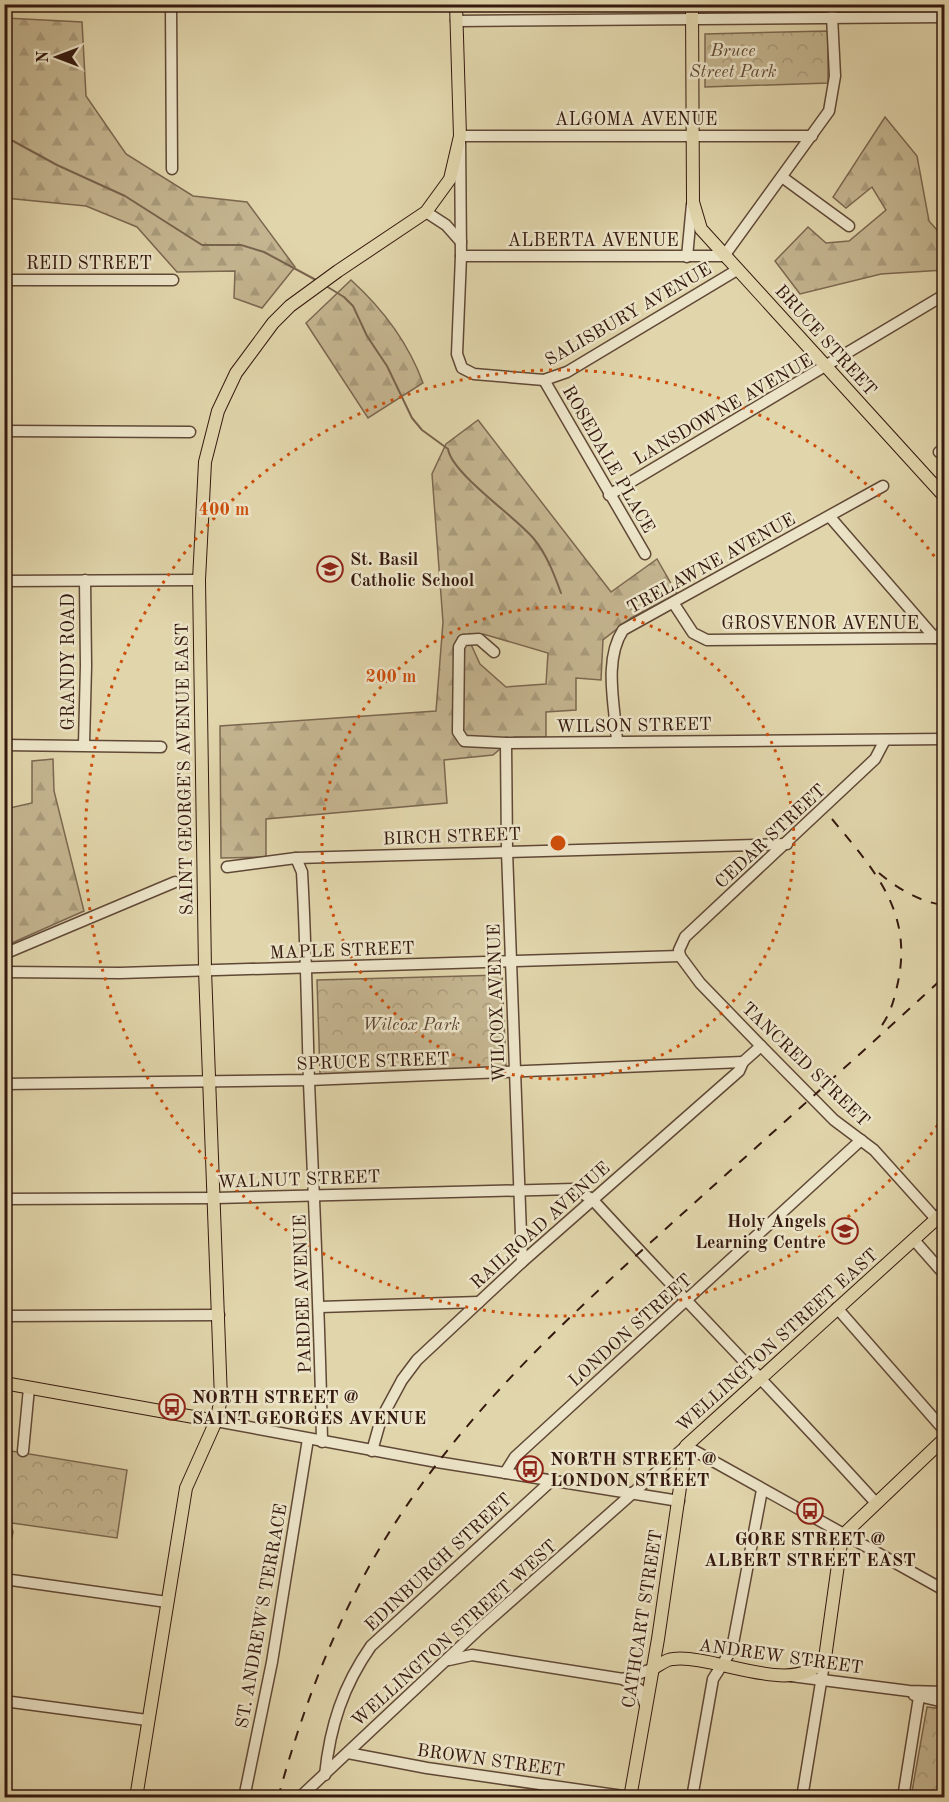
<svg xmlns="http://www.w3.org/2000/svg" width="949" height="1802" viewBox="0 0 949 1802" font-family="'Old Standard TT',serif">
<defs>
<pattern id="forest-firs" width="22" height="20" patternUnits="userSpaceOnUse" patternTransform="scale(1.5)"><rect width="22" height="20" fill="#c4b590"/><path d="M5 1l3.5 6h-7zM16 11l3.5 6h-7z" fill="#a99b7b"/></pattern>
<pattern id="park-crowns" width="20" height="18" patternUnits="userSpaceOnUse" patternTransform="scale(1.5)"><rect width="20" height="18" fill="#c4b590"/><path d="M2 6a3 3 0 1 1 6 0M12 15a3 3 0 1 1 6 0" fill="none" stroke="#a99b7b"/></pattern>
</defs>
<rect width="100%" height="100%" fill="#e1d5ab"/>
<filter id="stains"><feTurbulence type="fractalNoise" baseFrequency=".00333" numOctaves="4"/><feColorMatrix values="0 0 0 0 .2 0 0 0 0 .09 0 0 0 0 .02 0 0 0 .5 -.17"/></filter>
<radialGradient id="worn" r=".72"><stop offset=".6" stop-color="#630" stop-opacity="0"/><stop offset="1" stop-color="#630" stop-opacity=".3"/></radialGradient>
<g fill="url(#forest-firs)" stroke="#7c6750" stroke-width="1.5" fill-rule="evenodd">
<polygon points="5,18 82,22 86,96 126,154 193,196 247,202 295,267 262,308 234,298 235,271 177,272 137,227 86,206 5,198"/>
<polygon points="885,117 917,156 929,221 944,238 944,270 881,274 800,294 775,261 808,227 826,243 849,241 886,210 872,187 846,208 833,197"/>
<path d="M351,280C383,309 408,342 423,383L368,418L306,323Z"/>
<path d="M478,420L611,592L657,559L677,594L631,618L603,640L601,680L576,678V710L546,712V737H514L493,755L444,760L447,803L266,819V857L221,858L220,726L436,711L443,622L432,474L446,444ZM483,634L548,653L546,684L506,687L480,664L469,640Z"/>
<polygon points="53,759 54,791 84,911 5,946 5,809 32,803 32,761"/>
</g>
<g fill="url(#park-crowns)" stroke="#7c6750" stroke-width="1.5">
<polygon points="828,31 828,83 705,87 705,34"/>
<polygon points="502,975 506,1068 320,1074 317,980"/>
<polygon points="5,1450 127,1470 117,1538 5,1522"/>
<polygon points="927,1707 944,1709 944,1797 911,1797"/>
</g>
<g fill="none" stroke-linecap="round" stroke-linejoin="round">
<g stroke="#79634d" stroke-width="2">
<polyline points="4,136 57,165 125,196 202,245 241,245 264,252 316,280"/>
<path d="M326,286L344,297L353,306L367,336L387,366L412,418L422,430L448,449C452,474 516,517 534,539C547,555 554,574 561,593"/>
</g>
<g stroke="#604836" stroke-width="13">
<g id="minor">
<polyline points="171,4 172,169"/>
<polyline points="456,21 944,17"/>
<polyline points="782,177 849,226"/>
<polyline points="426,212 446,225 461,242"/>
<polyline points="461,256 724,256 829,111 835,76 832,16"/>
<polyline points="687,257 692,204"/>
<polyline points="737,270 567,372 544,380 474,374 462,368 457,354 461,256 460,136 812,136"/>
<polyline points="4,280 173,280"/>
<polyline points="544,380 645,554"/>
<polyline points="4,431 190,432"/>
<polyline points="939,452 944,449"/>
<polyline points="609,495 944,295"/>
<polyline points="830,517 935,638"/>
<polyline points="4,581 199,580"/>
<polyline points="674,604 693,633 707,640 935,638 944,630"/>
<polyline points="494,652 479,639 463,640 459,647 458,732 464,741 506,743 944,739"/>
<path d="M617,741C615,706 603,661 623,630L883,486"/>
<polyline points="506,743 507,851 522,1262"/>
<polyline points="84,744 86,666 85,580"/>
<polyline points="4,745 161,747"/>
<path d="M296,858L302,872C306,942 307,1012 309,1082C314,1202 320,1322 322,1442"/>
<polyline points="227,867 296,858 787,844"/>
<polyline points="4,954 175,882"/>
<polyline points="680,956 700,983 761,1046 834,1120 874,1150 936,1219"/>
<polyline points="680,956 679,950 685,937 875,759 885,740"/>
<polyline points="4,972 120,973 680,956"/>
<polyline points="4,1084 309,1080 743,1062"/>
<path d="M4,1199L215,1198L574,1189L592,1199C686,1302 783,1400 876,1503"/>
<polyline points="914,1240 944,1274"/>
<polyline points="320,1307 479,1302"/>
<polyline points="837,1308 944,1430"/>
<polyline points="4,1316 219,1315"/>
<polyline points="216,1421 437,1462 679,1501"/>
<polyline points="23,1451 29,1388"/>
<polyline points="372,1451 381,1419 402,1380 417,1360 522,1262 739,1071 743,1062 761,1046"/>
<polyline points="505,1473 515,1457 861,1140"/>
<polyline points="4,1548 7,1532"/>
<polyline points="4,1579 167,1602"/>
<polyline points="449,1660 472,1655 623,1679 652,1669"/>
<polyline points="791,1676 909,1691 944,1692"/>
<polyline points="623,1679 640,1690 646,1707"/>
<polyline points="914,1695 944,1702"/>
<polyline points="4,1701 147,1720"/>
<polyline points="348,1753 427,1768 630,1797"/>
<path d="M325,1775C330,1726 343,1686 371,1646L550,1482"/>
<polyline points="244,1798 272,1662 308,1439"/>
<polyline points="299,1798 477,1631 686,1446 944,1590"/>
<polyline points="692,1798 713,1679 732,1649 762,1490"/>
<polyline points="802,1798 825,1658"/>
<polyline points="903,1798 919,1697"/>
</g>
</g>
<g stroke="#35190f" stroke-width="14">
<g id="major">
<polyline points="692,4 693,202 701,229 944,496"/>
<polyline points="4,1383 216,1421"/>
<path d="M652,1669C658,1666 666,1659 673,1659C716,1654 795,1699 825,1658L842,1536L944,1439"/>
<polyline points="136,1798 186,1488 216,1421 221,1399 205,970 199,580 205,462 218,411 236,373 273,323 290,306 338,271 426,212 450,179 460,136 456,4"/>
<polyline points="630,1798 658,1639 686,1446 944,1212"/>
</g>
</g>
<use href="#minor" stroke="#ece4c8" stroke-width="10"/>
<use href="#major" stroke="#e1d5ab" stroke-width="12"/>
<g stroke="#35190f" stroke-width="2" stroke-dasharray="10 10" stroke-linecap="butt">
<path d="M832,819C874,870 913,911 898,982C894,1001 890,1016 877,1032"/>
<path d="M879,873C898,889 920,902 944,905"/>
<path d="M278,1798C307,1691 348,1589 412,1498C484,1394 578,1308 671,1224C762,1142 854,1060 944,977"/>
</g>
</g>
<g fill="none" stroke="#cd4f0c" stroke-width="3" stroke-dasharray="3 6">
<circle cx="558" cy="843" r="236"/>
<path d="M943 1118A473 473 0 1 1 943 568"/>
</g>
<defs>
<g id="school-ring" transform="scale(1.35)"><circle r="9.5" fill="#ece4c8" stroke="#8f2418" stroke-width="1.5"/><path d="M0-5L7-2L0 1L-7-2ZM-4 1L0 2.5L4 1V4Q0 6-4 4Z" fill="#8f2418"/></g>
<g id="bus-ring" transform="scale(1.35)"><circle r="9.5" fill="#ece4c8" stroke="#8f2418" stroke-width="1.5"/><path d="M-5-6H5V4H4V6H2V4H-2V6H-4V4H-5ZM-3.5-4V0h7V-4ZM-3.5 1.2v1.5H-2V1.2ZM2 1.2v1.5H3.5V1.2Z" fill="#8f2418"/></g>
</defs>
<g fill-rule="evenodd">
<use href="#school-ring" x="330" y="569"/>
<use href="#school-ring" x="845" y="1231"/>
<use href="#bus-ring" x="172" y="1407"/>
<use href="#bus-ring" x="530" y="1469"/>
<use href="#bus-ring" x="810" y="1511"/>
</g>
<g text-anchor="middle" stroke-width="5" stroke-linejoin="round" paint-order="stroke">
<g font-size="18" font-style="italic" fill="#604836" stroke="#ece4c8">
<text x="733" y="56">Bruce<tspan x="733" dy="21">Street Park</tspan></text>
<text x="411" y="1030">Wilcox Park</text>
</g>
<g font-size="18" fill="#35190f" stroke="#ece4c8">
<text x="636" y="125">ALGOMA AVENUE</text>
<text x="593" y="246">ALBERTA AVENUE</text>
<text x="89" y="269">REID STREET</text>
<text transform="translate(628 314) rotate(-30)" y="6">SALISBURY AVENUE</text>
<text transform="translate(826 340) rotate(48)" y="6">BRUCE STREET</text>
<text transform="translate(723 409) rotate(-30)" y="6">LANSDOWNE AVENUE</text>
<text transform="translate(609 459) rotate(60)" y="6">ROSEDALE PLACE</text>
<text transform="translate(711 563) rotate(-29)" y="6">TRELAWNE AVENUE</text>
<text x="820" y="629">GROSVENOR AVENUE</text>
<text transform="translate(68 662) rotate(-90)" y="6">GRANDY ROAD</text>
<text transform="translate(634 725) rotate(-1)" y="6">WILSON STREET</text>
<text transform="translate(184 769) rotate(-91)" y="6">SAINT GEORGE'S AVENUE EAST</text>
<text transform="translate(452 836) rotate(-2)" y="6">BIRCH STREET</text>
<text transform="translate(770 836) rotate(-43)" y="6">CEDAR STREET</text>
<text transform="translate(342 950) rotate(-2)" y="6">MAPLE STREET</text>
<text transform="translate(496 1003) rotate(-92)" y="6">WILCOX AVENUE</text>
<text transform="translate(373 1061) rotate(-2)" y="6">SPRUCE STREET</text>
<text transform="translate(806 1064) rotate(44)" y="6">TANCRED STREET</text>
<text transform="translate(299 1179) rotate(-2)" y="6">WALNUT STREET</text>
<text transform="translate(540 1225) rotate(-42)" y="6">RAILROAD AVENUE</text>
<text transform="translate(302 1294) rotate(-92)" y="6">PARDEE AVENUE</text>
<text transform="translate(630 1330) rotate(-42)" y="6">LONDON STREET</text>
<text transform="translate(777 1340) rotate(-42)" y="6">WELLINGTON STREET EAST</text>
<text transform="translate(438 1562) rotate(-43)" y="6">EDINBURGH STREET</text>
<text transform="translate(261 1616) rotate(-80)" y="6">ST. ANDREW'S TERRACE</text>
<text transform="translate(642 1619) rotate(-81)" y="6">CATHCART STREET</text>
<text transform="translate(454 1633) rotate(-42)" y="6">WELLINGTON STREET WEST</text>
<text transform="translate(781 1656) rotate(8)" y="6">ANDREW STREET</text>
<text transform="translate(491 1760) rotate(8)" y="6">BROWN STREET</text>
</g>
<g font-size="18" font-weight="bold" fill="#35190f" stroke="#ece4c8" text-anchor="start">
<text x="350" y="565">St. Basil<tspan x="350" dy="21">Catholic School</tspan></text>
<text x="826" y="1227" text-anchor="end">Holy Angels<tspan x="826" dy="21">Learning Centre</tspan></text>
<text x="192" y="1403">NORTH STREET @<tspan x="192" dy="21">SAINT GEORGES AVENUE</tspan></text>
<text x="550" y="1465">NORTH STREET @<tspan x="550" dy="21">LONDON STREET</tspan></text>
<text x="810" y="1545" text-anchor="middle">GORE STREET @<tspan x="810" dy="21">ALBERT STREET EAST</tspan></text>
</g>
</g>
<circle cx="558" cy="843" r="9" fill="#cd4f0c" stroke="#ece4c8" stroke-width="3"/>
<g font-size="18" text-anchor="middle" font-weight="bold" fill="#cd4f0c" stroke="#ece4c8" stroke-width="5" stroke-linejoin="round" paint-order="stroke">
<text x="224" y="515">400 m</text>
<text x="391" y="682">200 m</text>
</g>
<rect width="949" height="1802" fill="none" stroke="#e1d5ab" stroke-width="24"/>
<rect x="6" y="6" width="937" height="1790" fill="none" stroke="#35190f" stroke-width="3"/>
<rect x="12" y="12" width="925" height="1778" fill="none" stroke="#35190f" stroke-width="1.5"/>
<g transform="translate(57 57) rotate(270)" stroke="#ece4c8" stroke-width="4.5" paint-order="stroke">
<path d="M0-4.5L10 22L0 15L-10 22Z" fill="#35190f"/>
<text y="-9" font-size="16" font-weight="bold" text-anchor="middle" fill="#35190f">N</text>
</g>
<rect width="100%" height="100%" filter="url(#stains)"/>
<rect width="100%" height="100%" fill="url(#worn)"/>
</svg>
